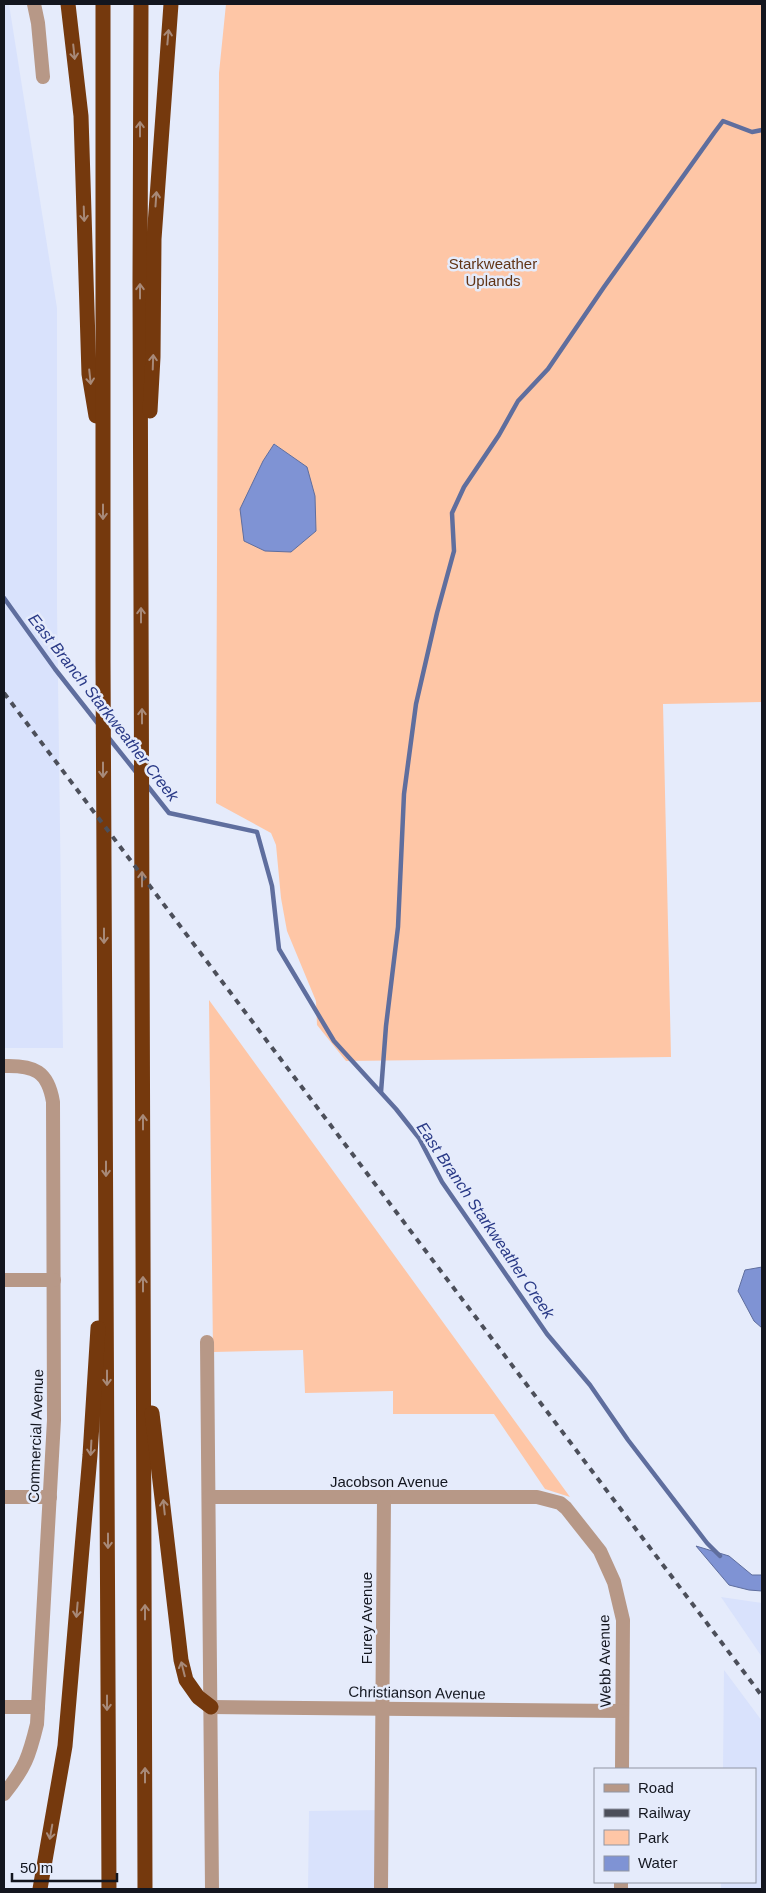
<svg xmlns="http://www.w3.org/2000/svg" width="766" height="1893" viewBox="0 0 766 1893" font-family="Arial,sans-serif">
<rect width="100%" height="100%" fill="#e5ebfb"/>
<g fill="#d9e2fc">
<polygon points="4,4 9,4 57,308 57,608 63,1048 4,1048"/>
<polygon points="721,1597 762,1603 762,1657"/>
<polygon points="724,1670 762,1721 762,1889 721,1889 721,1882 755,1882 755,1769 723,1769"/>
<polygon points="381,1810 381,1889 308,1889 309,1811"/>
</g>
<g fill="#fec6a6" fill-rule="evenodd">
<path d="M226,4H762V702L663,704L671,1057L346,1061L317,1025L316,1001L287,931L281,898L276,845L271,833L216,803L219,73ZM275,444L289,455L241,509L263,462Z"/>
<polygon points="209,1000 570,1497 545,1489 494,1414 393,1414 393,1391 305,1393 303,1350 213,1352"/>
</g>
<g fill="#7f93d4" stroke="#5f6e9e">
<polygon points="274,444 307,467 315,496 316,531 291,552 265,551 244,541 240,509 263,461"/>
<polygon points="762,1267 762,1328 754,1321 738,1291 745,1270"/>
<polygon points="696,1546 729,1556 752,1575 762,1575 762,1591 749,1590 729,1585"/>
</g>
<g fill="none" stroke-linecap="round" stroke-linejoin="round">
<g stroke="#5f6e9e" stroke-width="4.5">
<polyline points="4,598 55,669 99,725"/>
<polyline points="108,737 136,772"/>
<polyline points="146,784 169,813 257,832 272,886 279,949 334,1041 396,1109 419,1138 442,1182 547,1334 590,1385 628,1440 707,1543 720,1556"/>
<polyline points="381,1092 386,1026 398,927 404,794 416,704 437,613 454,551 452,513 464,487 499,435 518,401 548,369 604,287 714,133 723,121 752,132 762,130"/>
</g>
<g stroke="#b79887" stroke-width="14">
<polyline points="34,4 38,23 43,77"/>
<path d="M4,1066C34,1065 48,1071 53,1102L54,1420L37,1724C29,1757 25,1768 4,1794"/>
<polyline points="4,1280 54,1280"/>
<polyline points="207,1342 212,1889"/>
<polyline points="4,1497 50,1497"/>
<polyline points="209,1497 537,1497 560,1503 566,1508 600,1551 614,1582 623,1620 622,1769"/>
<polyline points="4,1707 38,1707"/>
<polyline points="211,1707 622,1711"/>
<polyline points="381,1889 384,1498"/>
<polyline points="621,1889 621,1882"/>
</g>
<g stroke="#75390d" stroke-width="15">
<polyline points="68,4 81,116 89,374 96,416"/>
<polyline points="103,4 103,661 109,1889"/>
<polyline points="141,4 140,283 145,1889"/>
<polyline points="150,411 153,357 154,239 171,4"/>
<polyline points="152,1413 181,1660 186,1680 198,1697 211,1707"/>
<polyline points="40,1889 65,1746 90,1455 98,1328"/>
</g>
<polyline stroke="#4c4f5a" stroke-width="4" stroke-dasharray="6 6" stroke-linecap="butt" points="4,693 762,1696"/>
</g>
<defs><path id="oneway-shaft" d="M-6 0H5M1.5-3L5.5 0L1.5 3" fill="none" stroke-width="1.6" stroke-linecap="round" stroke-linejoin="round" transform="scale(1.25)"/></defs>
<g stroke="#a78978">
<use href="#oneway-shaft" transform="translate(168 37) rotate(-85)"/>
<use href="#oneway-shaft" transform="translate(74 52) rotate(84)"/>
<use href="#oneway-shaft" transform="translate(140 129) rotate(-90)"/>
<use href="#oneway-shaft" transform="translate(156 199) rotate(-86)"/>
<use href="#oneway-shaft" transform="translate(84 214) rotate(88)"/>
<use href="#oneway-shaft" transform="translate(140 291) rotate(-90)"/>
<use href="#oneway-shaft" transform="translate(153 362) rotate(-88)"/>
<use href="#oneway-shaft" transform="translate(90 377) rotate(84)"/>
<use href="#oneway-shaft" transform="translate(103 512) rotate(90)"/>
<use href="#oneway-shaft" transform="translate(141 615) rotate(-90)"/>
<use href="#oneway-shaft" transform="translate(142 716) rotate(-90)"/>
<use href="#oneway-shaft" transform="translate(103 770) rotate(90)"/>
<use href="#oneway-shaft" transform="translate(142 879) rotate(-90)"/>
<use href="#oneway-shaft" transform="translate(104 936) rotate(90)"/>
<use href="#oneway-shaft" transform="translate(143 1122) rotate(-90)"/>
<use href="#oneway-shaft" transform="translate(106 1169) rotate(90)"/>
<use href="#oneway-shaft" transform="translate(143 1284) rotate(-90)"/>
<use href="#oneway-shaft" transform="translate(107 1378) rotate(90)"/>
<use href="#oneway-shaft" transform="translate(91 1448) rotate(93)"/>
<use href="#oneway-shaft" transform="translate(164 1507) rotate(-96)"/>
<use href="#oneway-shaft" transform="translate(108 1541) rotate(90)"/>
<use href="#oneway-shaft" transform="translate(77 1610) rotate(95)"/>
<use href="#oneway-shaft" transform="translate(145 1612) rotate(-90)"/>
<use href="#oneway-shaft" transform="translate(183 1669) rotate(-104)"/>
<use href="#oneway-shaft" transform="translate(107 1703) rotate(90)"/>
<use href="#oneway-shaft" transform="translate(145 1775) rotate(-90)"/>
<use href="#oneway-shaft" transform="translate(51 1832) rotate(100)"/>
</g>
<g text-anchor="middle" stroke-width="5" stroke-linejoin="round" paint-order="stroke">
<g font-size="15" fill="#613416" stroke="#e5ebfb">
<text x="493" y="269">Starkweather<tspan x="493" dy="17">Uplands</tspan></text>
</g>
<g font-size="15" fill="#13161f" stroke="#e5ebfb">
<text transform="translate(36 1436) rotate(-88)" y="5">Commercial Avenue</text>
<text x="389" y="1487">Jacobson Avenue</text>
<text transform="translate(367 1618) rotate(-90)" y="5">Furey Avenue</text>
<text transform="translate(605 1661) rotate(-91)" y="5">Webb Avenue</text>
<text transform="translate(417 1693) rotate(1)" y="5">Christianson Avenue</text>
</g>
<g font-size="16" font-style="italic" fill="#2a3a87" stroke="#e5ebfb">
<text transform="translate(104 707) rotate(52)" y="6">East Branch Starkweather Creek</text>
<text transform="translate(486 1220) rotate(56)" y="6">East Branch Starkweather Creek</text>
</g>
</g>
<rect width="766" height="1893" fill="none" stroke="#13161f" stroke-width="10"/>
<rect x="594" y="1768" width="162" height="115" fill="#e5ebfb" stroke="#9196a3"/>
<rect x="604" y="1784" width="25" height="8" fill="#b79887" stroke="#9196a3"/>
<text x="638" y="1793" font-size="15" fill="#13161f">Road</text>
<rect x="604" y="1809" width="25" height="8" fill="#4c4f5a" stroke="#9196a3"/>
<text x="638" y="1818" font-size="15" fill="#13161f">Railway</text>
<rect x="604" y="1830" width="25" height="15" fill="#fec6a6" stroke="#9196a3"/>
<text x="638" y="1843" font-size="15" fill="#13161f">Park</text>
<rect x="604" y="1856" width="25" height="15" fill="#7f93d4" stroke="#9196a3"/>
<text x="638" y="1868" font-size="15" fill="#13161f">Water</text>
<path d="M12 1873v8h105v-8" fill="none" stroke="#13161f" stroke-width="2.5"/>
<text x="20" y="1873" font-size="15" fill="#13161f" stroke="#e5ebfb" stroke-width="4" paint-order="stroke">50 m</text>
</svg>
